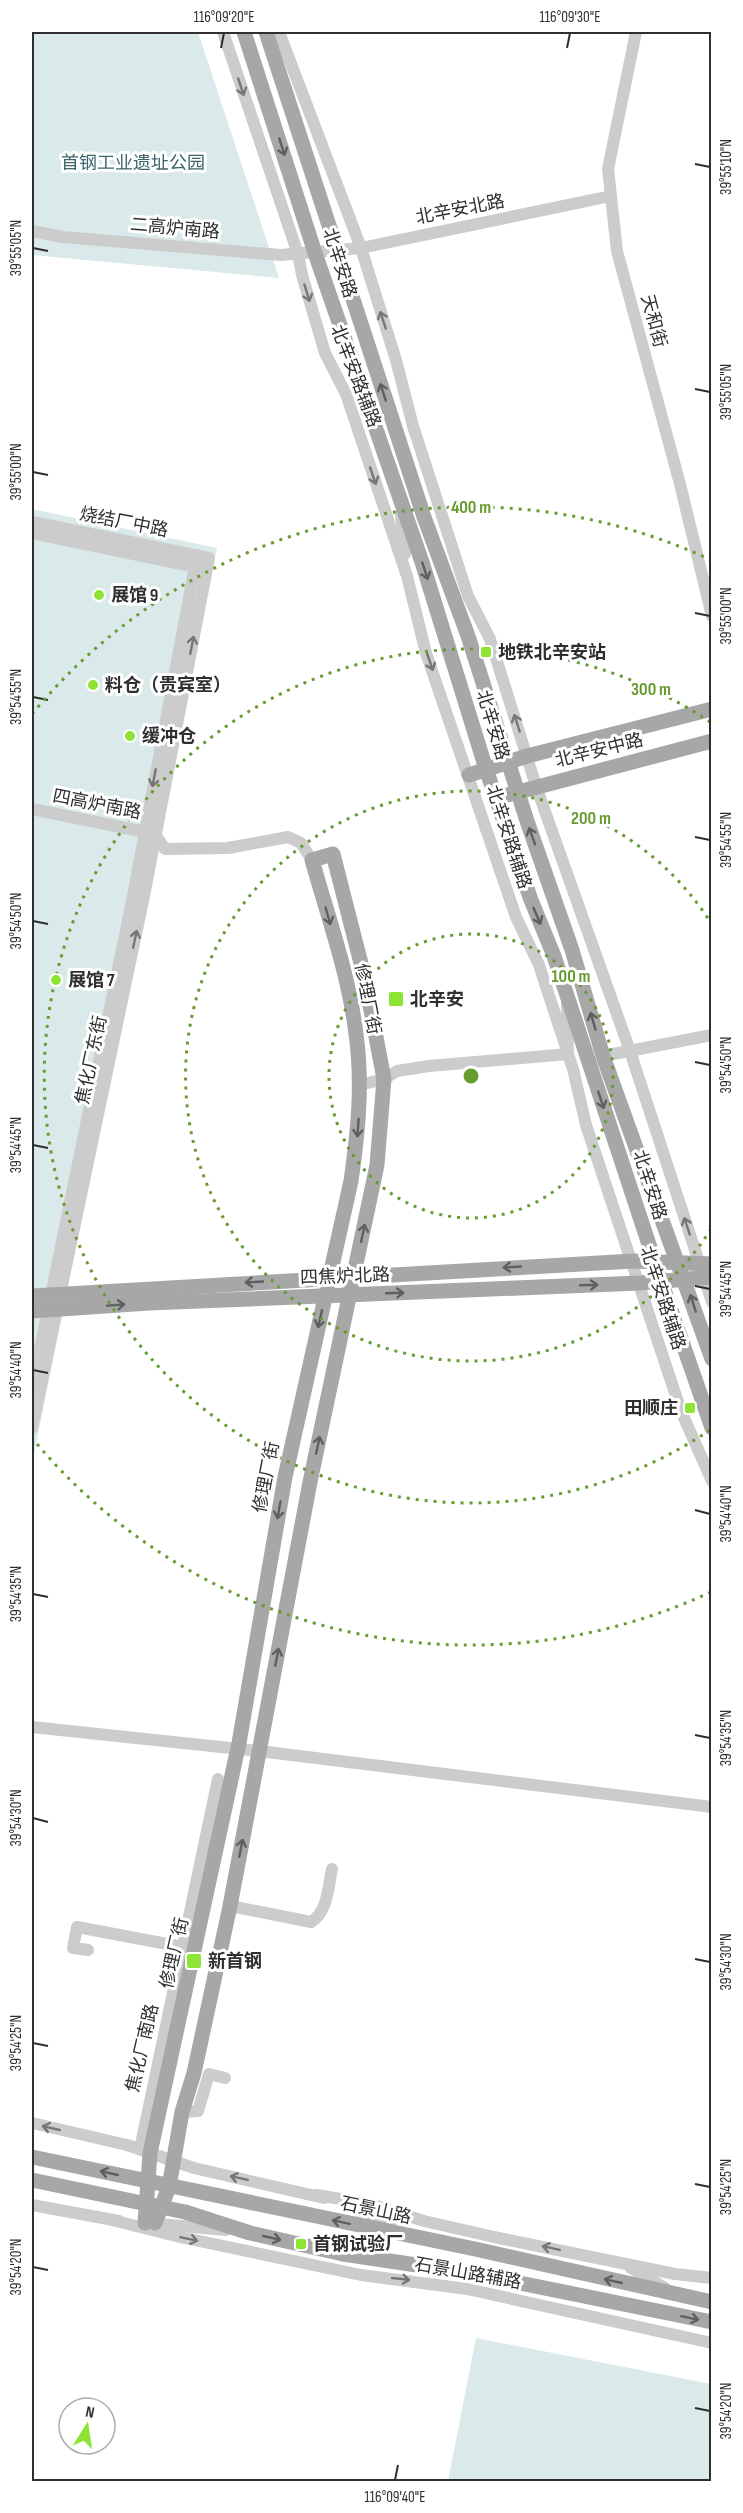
<svg xmlns="http://www.w3.org/2000/svg" width="743" height="2513" viewBox="0 0 743 2513" font-family="'Sofia Sans Condensed','Noto Sans SC',sans-serif">
<rect width="100%" height="100%" fill="#fff"/>
<g fill="#dae9e9">
<polygon points="32,32 198,32 279,278 32,255"/>
<polygon points="32,509 217,548 32,1464"/>
<polygon points="476,2338 711,2384 711,2481 448,2481"/>
</g>
<g fill="none" stroke-linecap="round" stroke-linejoin="round">
<g stroke="#ccc" stroke-width="12">
<polyline points="223,32 298,254 302,275 325,353 346,394 407,576 426,653 516,917 539,965 573,1069 586,1125 681,1411 712,1481"/>
<polyline points="279,32 361,248 396,360 413,426 468,596 490,639 536,786 630,1051 712,1302"/>
<polyline points="636,32 608,169 617,251 680,484 712,616"/>
<polyline points="32,231 62,237 281,255 361,248 611,196"/>
<polyline points="401,514 405,554"/>
<polyline points="32,522 209,558 144,896 32,1428"/>
<polyline points="32,533 201,568"/>
<polyline points="32,809 155,834 165,849 228,848 288,837 301,843 312,860"/>
<polyline points="603,1056 712,1035"/>
<polyline points="360,1085 384,1079 397,1071 429,1066 568,1054 567,1003"/>
<polyline points="32,1388 133,896 197,555"/>
<polyline points="32,1727 259,1751 712,1807"/>
<path d="M230,1906L311,1922C328,1912 328,1887 332,1869"/>
<polyline points="88,1950 73,1948 77,1927 183,1947"/>
<polyline points="182,2112 198,2111 209,2074 225,2078"/>
<polyline points="32,2123 127,2145 194,2168 324,2198"/>
<polyline points="140,2149 218,1779"/>
<polyline points="316,2195 367,2203 424,2221 494,2237 675,2274 712,2278"/>
<polyline points="32,2205 119,2221"/>
<polyline points="346,2205 392,2228"/>
<polyline points="112,2220 180,2237 361,2275 467,2289 712,2343"/>
<polyline points="148,2223 226,2230"/>
<polyline points="631,2268 665,2288"/>
</g>
<g stroke="#a7a7a7" stroke-width="15">
<polyline points="244,32 315,253 422,562 486,769 531,900 554,956 661,1281 712,1428"/>
<polyline points="266,32 424,517 468,636 527,821 572,950 603,1056 712,1359"/>
<polyline points="469,775 527,756 712,709"/>
<polyline points="507,795 712,741"/>
<polyline points="32,1296 633,1261 712,1264"/>
<polyline points="32,1311 149,1303 640,1283 712,1277"/>
<polyline points="32,2157 475,2249 712,2302"/>
<polyline points="32,2180 185,2212 250,2233 343,2254 470,2273 712,2322"/>
<path d="M145,2223L150,2153L239,1743L285,1477L351,1181C358,1132 363,1084 356,1034C349,975 328,917 312,860L333,854L365,979L384,1079L377,1165L310,1482L230,1906L194,2073L182,2112L169,2187L155,2223"/>
</g>
</g>
<defs><path id="oneway-shaft" d="M-6 0H5M1.5-3L5.5 0L1.5 3" fill="none" stroke-width="1.6" stroke-linecap="round" stroke-linejoin="round" transform="scale(1.5)"/></defs>
<g stroke="#767676">
<use href="#oneway-shaft" transform="translate(241 87) rotate(72)"/>
<use href="#oneway-shaft" transform="translate(307 293) rotate(73)"/>
<use href="#oneway-shaft" transform="translate(383 320) rotate(-108)"/>
<use href="#oneway-shaft" transform="translate(373 476) rotate(71)"/>
<use href="#oneway-shaft" transform="translate(192 645) rotate(-79)"/>
<use href="#oneway-shaft" transform="translate(430 662) rotate(71)"/>
<use href="#oneway-shaft" transform="translate(517 723) rotate(-108)"/>
<use href="#oneway-shaft" transform="translate(154 778) rotate(101)"/>
<use href="#oneway-shaft" transform="translate(135 939) rotate(-78)"/>
<use href="#oneway-shaft" transform="translate(687 1226) rotate(-108)"/>
<use href="#oneway-shaft" transform="translate(51 2128) rotate(-167)"/>
<use href="#oneway-shaft" transform="translate(239 2178) rotate(-168)"/>
<use href="#oneway-shaft" transform="translate(189 2239) rotate(12)"/>
<use href="#oneway-shaft" transform="translate(551 2248) rotate(-168)"/>
<use href="#oneway-shaft" transform="translate(401 2279) rotate(6)"/>
</g>
<g stroke="#5f5f5f">
<use href="#oneway-shaft" transform="translate(282 147) rotate(72)"/>
<use href="#oneway-shaft" transform="translate(383 392) rotate(-108)"/>
<use href="#oneway-shaft" transform="translate(425 571) rotate(72)"/>
<use href="#oneway-shaft" transform="translate(532 836) rotate(-110)"/>
<use href="#oneway-shaft" transform="translate(328 916) rotate(74)"/>
<use href="#oneway-shaft" transform="translate(537 916) rotate(67)"/>
<use href="#oneway-shaft" transform="translate(593 1021) rotate(-106)"/>
<use href="#oneway-shaft" transform="translate(601 1100) rotate(72)"/>
<use href="#oneway-shaft" transform="translate(358 1128) rotate(94)"/>
<use href="#oneway-shaft" transform="translate(363 1233) rotate(-78)"/>
<use href="#oneway-shaft" transform="translate(512 1267) rotate(177)"/>
<use href="#oneway-shaft" transform="translate(254 1282) rotate(177)"/>
<use href="#oneway-shaft" transform="translate(589 1285) rotate(-2)"/>
<use href="#oneway-shaft" transform="translate(395 1293) rotate(-2)"/>
<use href="#oneway-shaft" transform="translate(693 1303) rotate(-108)"/>
<use href="#oneway-shaft" transform="translate(116 1305) rotate(-4)"/>
<use href="#oneway-shaft" transform="translate(320 1319) rotate(103)"/>
<use href="#oneway-shaft" transform="translate(318 1445) rotate(-78)"/>
<use href="#oneway-shaft" transform="translate(279 1510) rotate(100)"/>
<use href="#oneway-shaft" transform="translate(277 1657) rotate(-79)"/>
<use href="#oneway-shaft" transform="translate(241 1848) rotate(-79)"/>
<use href="#oneway-shaft" transform="translate(109 2173) rotate(-167)"/>
<use href="#oneway-shaft" transform="translate(341 2222) rotate(-168)"/>
<use href="#oneway-shaft" transform="translate(272 2238) rotate(13)"/>
<use href="#oneway-shaft" transform="translate(613 2281) rotate(-167)"/>
<use href="#oneway-shaft" transform="translate(690 2318) rotate(12)"/>
</g>
<path fill="none" stroke="#2f2f2f" stroke-width="2" d="M221,48L224,33M567,48L570,33M695,164L710,167M33,248L48,251M695,389L710,392M33,472L48,475M695,613L710,616M33,697L48,700M695,837L710,840M33,921L48,924M695,1062L710,1065M33,1145L48,1148M695,1286L710,1289M33,1370L48,1373M695,1510L710,1514M33,1594L48,1597M695,1735L710,1738M33,1818L48,1822M695,1959L710,1962M33,2043L48,2046M695,2184L710,2187M33,2267L48,2270M695,2408L710,2411M395,2480L398,2465"/>
<g fill="none" stroke="#679c31" stroke-width="3" stroke-dasharray="3 6">
<circle cx="471" cy="1076" r="142"/>
<path d="M711 1229A285 285 0 1 1 711 923"/>
<path d="M710 1430A427 427 0 1 1 710 722"/>
<path d="M711 1592A569 569 0 0 1 32 1438M32 714A569 569 0 0 1 711 560"/>
</g>
<g fill="#8de433" stroke="#fff" stroke-width="2">
<circle cx="99" cy="595" r="6"/>
<rect x="480" y="646" width="12" height="12" rx="3"/>
<circle cx="93" cy="685" r="6"/>
<circle cx="130" cy="736" r="6"/>
<circle cx="56" cy="980" r="6"/>
<rect x="388" y="991" width="16" height="16" rx="3"/>
<rect x="684" y="1402" width="12" height="12" rx="3"/>
<rect x="186" y="1953" width="16" height="16" rx="3"/>
<rect x="295" y="2238" width="12" height="12" rx="3"/>
</g>
<g text-anchor="middle" stroke-width="6" stroke-linejoin="round" paint-order="stroke">
<g font-size="18" fill="#3c666a" stroke="#fff">
<text x="133" y="169">首钢工业遗址公园</text>
</g>
<g font-size="18" fill="#2f2f2f" stroke="#fff">
<text transform="translate(460 209) rotate(-11)" y="6">北辛安北路</text>
<text transform="translate(175 228) rotate(5)" y="6">二高炉南路</text>
<text transform="translate(340 263) rotate(72)" y="6">北辛安路</text>
<text transform="translate(654 321) rotate(75)" y="6">天和街</text>
<text transform="translate(356 376) rotate(69)" y="6">北辛安路辅路</text>
<text transform="translate(124 522) rotate(11)" y="6">烧结厂中路</text>
<text transform="translate(493 725) rotate(73)" y="6">北辛安路</text>
<text transform="translate(599 750) rotate(-14)" y="6">北辛安中路</text>
<text transform="translate(97 804) rotate(11)" y="6">四高炉南路</text>
<text transform="translate(509 837) rotate(72)" y="6">北辛安路辅路</text>
<text transform="translate(368 999) rotate(79)" y="6">修理厂街</text>
<text transform="translate(91 1060) rotate(-78)" y="6">焦化厂东街</text>
<text transform="translate(650 1185) rotate(72)" y="6">北辛安路</text>
<text transform="translate(345 1276) rotate(-2)" y="6">四焦炉北路</text>
<text transform="translate(663 1298) rotate(72)" y="6">北辛安路辅路</text>
<text transform="translate(266 1477) rotate(-79)" y="6">修理厂街</text>
<text transform="translate(174 1953) rotate(-77)" y="6">修理厂街</text>
<text transform="translate(142 2048) rotate(-77)" y="6">焦化厂南路</text>
<text transform="translate(376 2210) rotate(12)" y="6">石景山路</text>
<text transform="translate(468 2273) rotate(10)" y="6">石景山路辅路</text>
</g>
<g font-size="18" font-weight="bold" fill="#2f2f2f" stroke="#fff" text-anchor="start">
<text x="111" y="601">展馆 9</text>
<text x="498" y="658">地铁北辛安站</text>
<text x="105" y="691">料仓（贵宾室）</text>
<text x="142" y="742">缓冲仓</text>
<text x="68" y="986">展馆 7</text>
<text x="410" y="1005">北辛安</text>
<text x="678" y="1414" text-anchor="end">田顺庄</text>
<text x="208" y="1967">新首钢</text>
<text x="313" y="2250">首钢试验厂</text>
</g>
</g>
<circle cx="471" cy="1076" r="9" fill="#679c31" stroke="#fff" stroke-width="3"/>
<g font-size="18" text-anchor="middle" font-weight="bold" fill="#679c31" stroke="#fff" stroke-width="6" stroke-linejoin="round" paint-order="stroke">
<text x="471" y="513">400 m</text>
<text x="651" y="695">300 m</text>
<text x="591" y="824">200 m</text>
<text x="571" y="982">100 m</text>
</g>
<rect width="743" height="2513" fill="none" stroke="#ffffff" stroke-width="66"/>
<g transform="translate(87 2426) rotate(12)"><circle r="28" fill="#ffffff" stroke="#acacac" stroke-width="1.5"/>
<path d="M0-4.5L10 22L0 15L-10 22Z" fill="#8de433"/>
<text y="-9" font-size="16" font-weight="bold" text-anchor="middle" fill="#2f2f2f">N</text>
</g>
<rect x="33" y="33" width="677" height="2447" fill="none" stroke="#2f2f2f" stroke-width="2"/>
<g font-size="15" text-anchor="middle" fill="#2f2f2f">
<text x="224" y="22">116°09'20"E</text>
<text x="570" y="22">116°09'30"E</text>
<text transform="translate(726 167) rotate(-90)" y="5">39°55'10"N</text>
<text transform="translate(16 248) rotate(-90)" y="5">39°55'05"N</text>
<text transform="translate(726 392) rotate(-90)" y="5">39°55'05"N</text>
<text transform="translate(16 472) rotate(-90)" y="5">39°55'00"N</text>
<text transform="translate(726 616) rotate(-90)" y="5">39°55'00"N</text>
<text transform="translate(16 697) rotate(-90)" y="5">39°54'55"N</text>
<text transform="translate(726 840) rotate(-90)" y="5">39°54'55"N</text>
<text transform="translate(16 921) rotate(-90)" y="5">39°54'50"N</text>
<text transform="translate(726 1065) rotate(-90)" y="5">39°54'50"N</text>
<text transform="translate(16 1145) rotate(-90)" y="5">39°54'45"N</text>
<text transform="translate(726 1289) rotate(-90)" y="5">39°54'45"N</text>
<text transform="translate(16 1370) rotate(-90)" y="5">39°54'40"N</text>
<text transform="translate(726 1514) rotate(-90)" y="5">39°54'40"N</text>
<text transform="translate(16 1594) rotate(-90)" y="5">39°54'35"N</text>
<text transform="translate(726 1738) rotate(-90)" y="5">39°54'35"N</text>
<text transform="translate(16 1818) rotate(-90)" y="5">39°54'30"N</text>
<text transform="translate(726 1962) rotate(-90)" y="5">39°54'30"N</text>
<text transform="translate(16 2043) rotate(-90)" y="5">39°54'25"N</text>
<text transform="translate(726 2187) rotate(-90)" y="5">39°54'25"N</text>
<text transform="translate(16 2267) rotate(-90)" y="5">39°54'20"N</text>
<text transform="translate(726 2411) rotate(-90)" y="5">39°54'20"N</text>
<text x="395" y="2502">116°09'40"E</text>
</g>
</svg>
